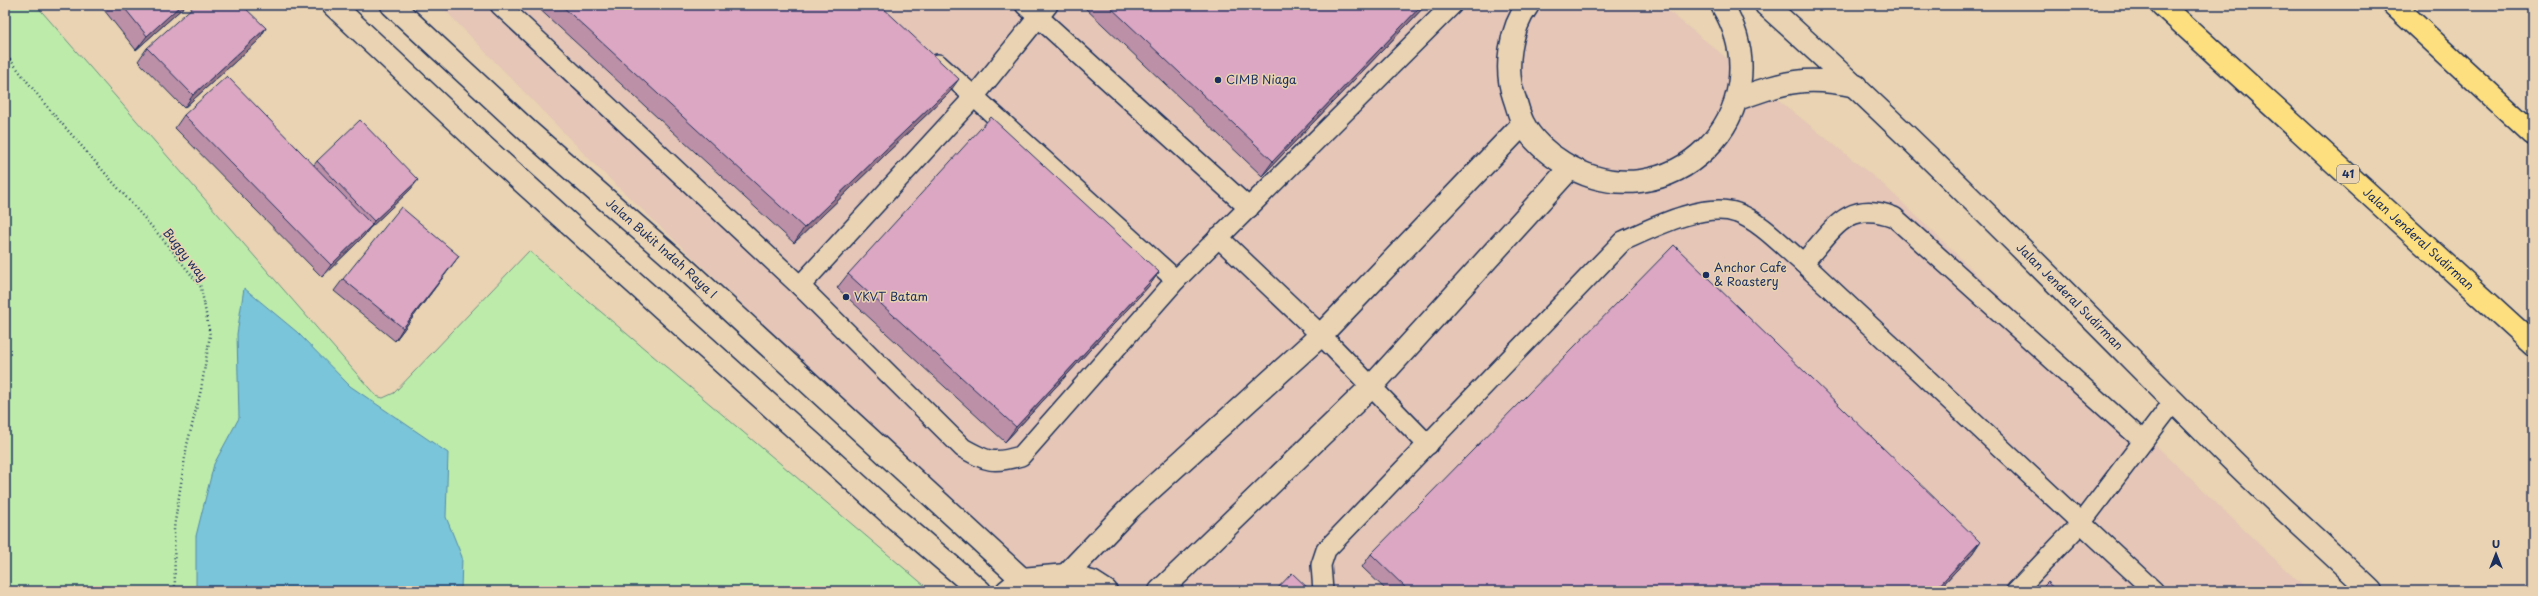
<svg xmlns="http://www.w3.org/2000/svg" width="2538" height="596" viewBox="0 0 2538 596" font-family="'Playpen Sans',sans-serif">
<rect width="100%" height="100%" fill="#e9d3b2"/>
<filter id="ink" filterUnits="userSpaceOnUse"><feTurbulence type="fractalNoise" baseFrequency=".025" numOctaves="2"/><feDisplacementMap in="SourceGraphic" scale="8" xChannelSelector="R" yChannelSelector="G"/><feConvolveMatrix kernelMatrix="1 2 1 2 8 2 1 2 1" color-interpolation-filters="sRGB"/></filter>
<g filter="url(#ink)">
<polygon fill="#e5c6b7" points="440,5 1661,5 1884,185 2308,591 1051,591 981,529 597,167"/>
<polygon fill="#bdecaa" stroke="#6c8e84" points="5,5 36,5 376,396 383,398 394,393 529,251 931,591 5,591"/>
<polygon fill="#7ac5da" stroke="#5489a8" points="244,288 297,332 350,386 448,453 446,517 462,557 461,591 196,591 196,536 214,464 239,418 237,334"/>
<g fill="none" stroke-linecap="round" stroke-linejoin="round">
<g stroke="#1b2f5e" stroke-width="22">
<g id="lane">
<path d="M500,5L800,286L963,448C988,462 993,464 1021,456L1176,280L1452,5"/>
<polyline points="1025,5 1249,208"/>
<polyline points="938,64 1176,280"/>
<polyline points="1218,237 1321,335 1428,445"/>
<path d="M1803,263C1832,232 1846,198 1894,217L2143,441"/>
<polyline points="800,286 973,98 1048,5"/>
<path d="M1323,591L1321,565L1326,550L1623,241C1652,228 1705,201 1737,213C1759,220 1785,248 1803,263L2154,591"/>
<polyline points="2016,591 2081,523 2174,401"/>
</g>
</g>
<g stroke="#1b2f5e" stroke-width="25">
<g id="street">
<polyline points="333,5 484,147 897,520 980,591"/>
<path id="s1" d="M392,5L529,132L683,267L1022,579"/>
<path d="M1528,5C1510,29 1504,69 1514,97C1517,105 1519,115 1523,123C1531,139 1548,154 1563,163C1668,228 1787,112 1722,5"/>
<path d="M1737,99C1786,82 1804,75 1856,86"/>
<polyline points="1066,575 1131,507 1321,335 1523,124"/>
<polyline points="1007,591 1022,579 1066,575 1092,582 1106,591"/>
<polyline points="1160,591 1372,386 1570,168"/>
</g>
</g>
<g stroke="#1b2f5e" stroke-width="25">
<g id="secondary">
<path id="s2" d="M1766,5C1926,148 2075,303 2226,454C2273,501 2323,545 2371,591"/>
</g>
</g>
<g stroke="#1b2f5e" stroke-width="25">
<g id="highway">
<path id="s3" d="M2162,5L2533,344"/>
<polyline points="2394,5 2533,134"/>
</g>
</g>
<polyline stroke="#1b2f5e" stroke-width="2.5" stroke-dasharray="1 3" stroke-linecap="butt" points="5,53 44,103 166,243 201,287 210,335 201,390 187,445 174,528 175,591"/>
<use href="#lane" stroke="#e9d3b2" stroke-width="19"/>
<use href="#street" stroke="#e9d3b2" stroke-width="22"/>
<use href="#secondary" stroke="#e9d3b2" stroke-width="22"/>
<use href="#highway" stroke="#fedf80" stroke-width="22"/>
</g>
<g fill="#bc90a7" stroke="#1b2f5e">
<polygon points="100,5 186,5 136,50"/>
<polygon points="535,5 880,5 949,93 794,243"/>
<polygon points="1085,5 1426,5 1262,176 1084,7"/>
<polygon points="266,28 258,41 184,108 138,61 147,48"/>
<polygon points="184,115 314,165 317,161 411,189 369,229 363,237 322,277 175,128"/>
<polygon points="450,268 395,341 334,291 343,279"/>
<polygon points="1159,272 1149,286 1005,442 837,288 848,274"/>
<polygon points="1980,542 1972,554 1937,591 1387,591 1362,567 1371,554"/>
</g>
<g fill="#997588" stroke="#1b2f5e">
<polygon points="181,5 186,5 136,50 147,36"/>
<polygon points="1422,5 1426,5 1262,176 1273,161"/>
<polygon points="266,28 258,41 184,108 193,95"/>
<polygon points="959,79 949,93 794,243 804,228"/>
<polygon points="418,180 411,189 369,229 363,237 322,277 331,265 371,226 374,221"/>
<polygon points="459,256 450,268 395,341 403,328"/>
<polygon points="1159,272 1149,286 1005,442 1016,427"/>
<polygon points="1980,542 1972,554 1937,591 1934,591"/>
</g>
<g fill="#dba7c2" stroke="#1b2f5e">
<polygon points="122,5 181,5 147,36"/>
<polygon points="195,5 242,5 266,28 193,95 147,48"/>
<polygon points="561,5 880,5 959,79 804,228"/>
<polygon points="1108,5 1422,5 1273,161"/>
<polygon points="227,76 372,225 331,265 184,115"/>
<polygon points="991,117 1159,272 1016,427 848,274"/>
<polygon points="360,120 418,180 374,221 317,161"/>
<polygon points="401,207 459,256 403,328 343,279"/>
<polygon points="1674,245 1980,542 1934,591 1409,591 1371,554"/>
<polygon points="1292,573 1311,591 1275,591"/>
<polygon points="2047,582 2057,591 2038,591"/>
</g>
</g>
<g fill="#1b2f5e" stroke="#e9d3b2" stroke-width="1.5">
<circle cx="1218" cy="80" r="4"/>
<circle cx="1706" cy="275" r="4"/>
<circle cx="846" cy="297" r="4"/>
</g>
<g text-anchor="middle" stroke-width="3" stroke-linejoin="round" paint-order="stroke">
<rect fill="#e9d3b2" stroke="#596077" stroke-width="1" x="2337" y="165" width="22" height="18" rx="3"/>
<g font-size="11" font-weight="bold" fill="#1b2f5e">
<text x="2348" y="178">41</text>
</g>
<g font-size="12" fill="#1b2f5e" stroke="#e9d3b2" text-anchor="start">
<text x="1226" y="84">CIMB Niaga</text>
<text x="1714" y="272">Anchor Cafe<tspan x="1714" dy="14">&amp; Roastery</tspan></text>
<text x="854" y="301">VKVT Batam</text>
</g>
<g font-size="12" fill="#1b2f5e" stroke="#e9d3b2">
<text dy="4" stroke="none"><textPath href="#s3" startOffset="347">Jalan Jenderal Sudirman</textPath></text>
<text dy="4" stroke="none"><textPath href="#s1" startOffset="363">Jalan Bukit Indah Raya I</textPath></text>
<text transform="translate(185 255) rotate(52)" y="4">Buggy way</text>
<text dy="4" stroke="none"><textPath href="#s2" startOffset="421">Jalan Jenderal Sudirman</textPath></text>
</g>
</g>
<rect width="2538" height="596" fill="none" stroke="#e9d3b2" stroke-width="20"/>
<rect x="10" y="10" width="2518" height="576" fill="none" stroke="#1b2f5e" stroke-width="1.5" filter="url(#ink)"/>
<g transform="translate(2496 554)" stroke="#e9d3b2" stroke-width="3" paint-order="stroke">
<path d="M0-3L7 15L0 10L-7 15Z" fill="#1b2f5e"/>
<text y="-6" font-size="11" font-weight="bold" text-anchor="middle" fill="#1b2f5e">U</text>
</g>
</svg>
